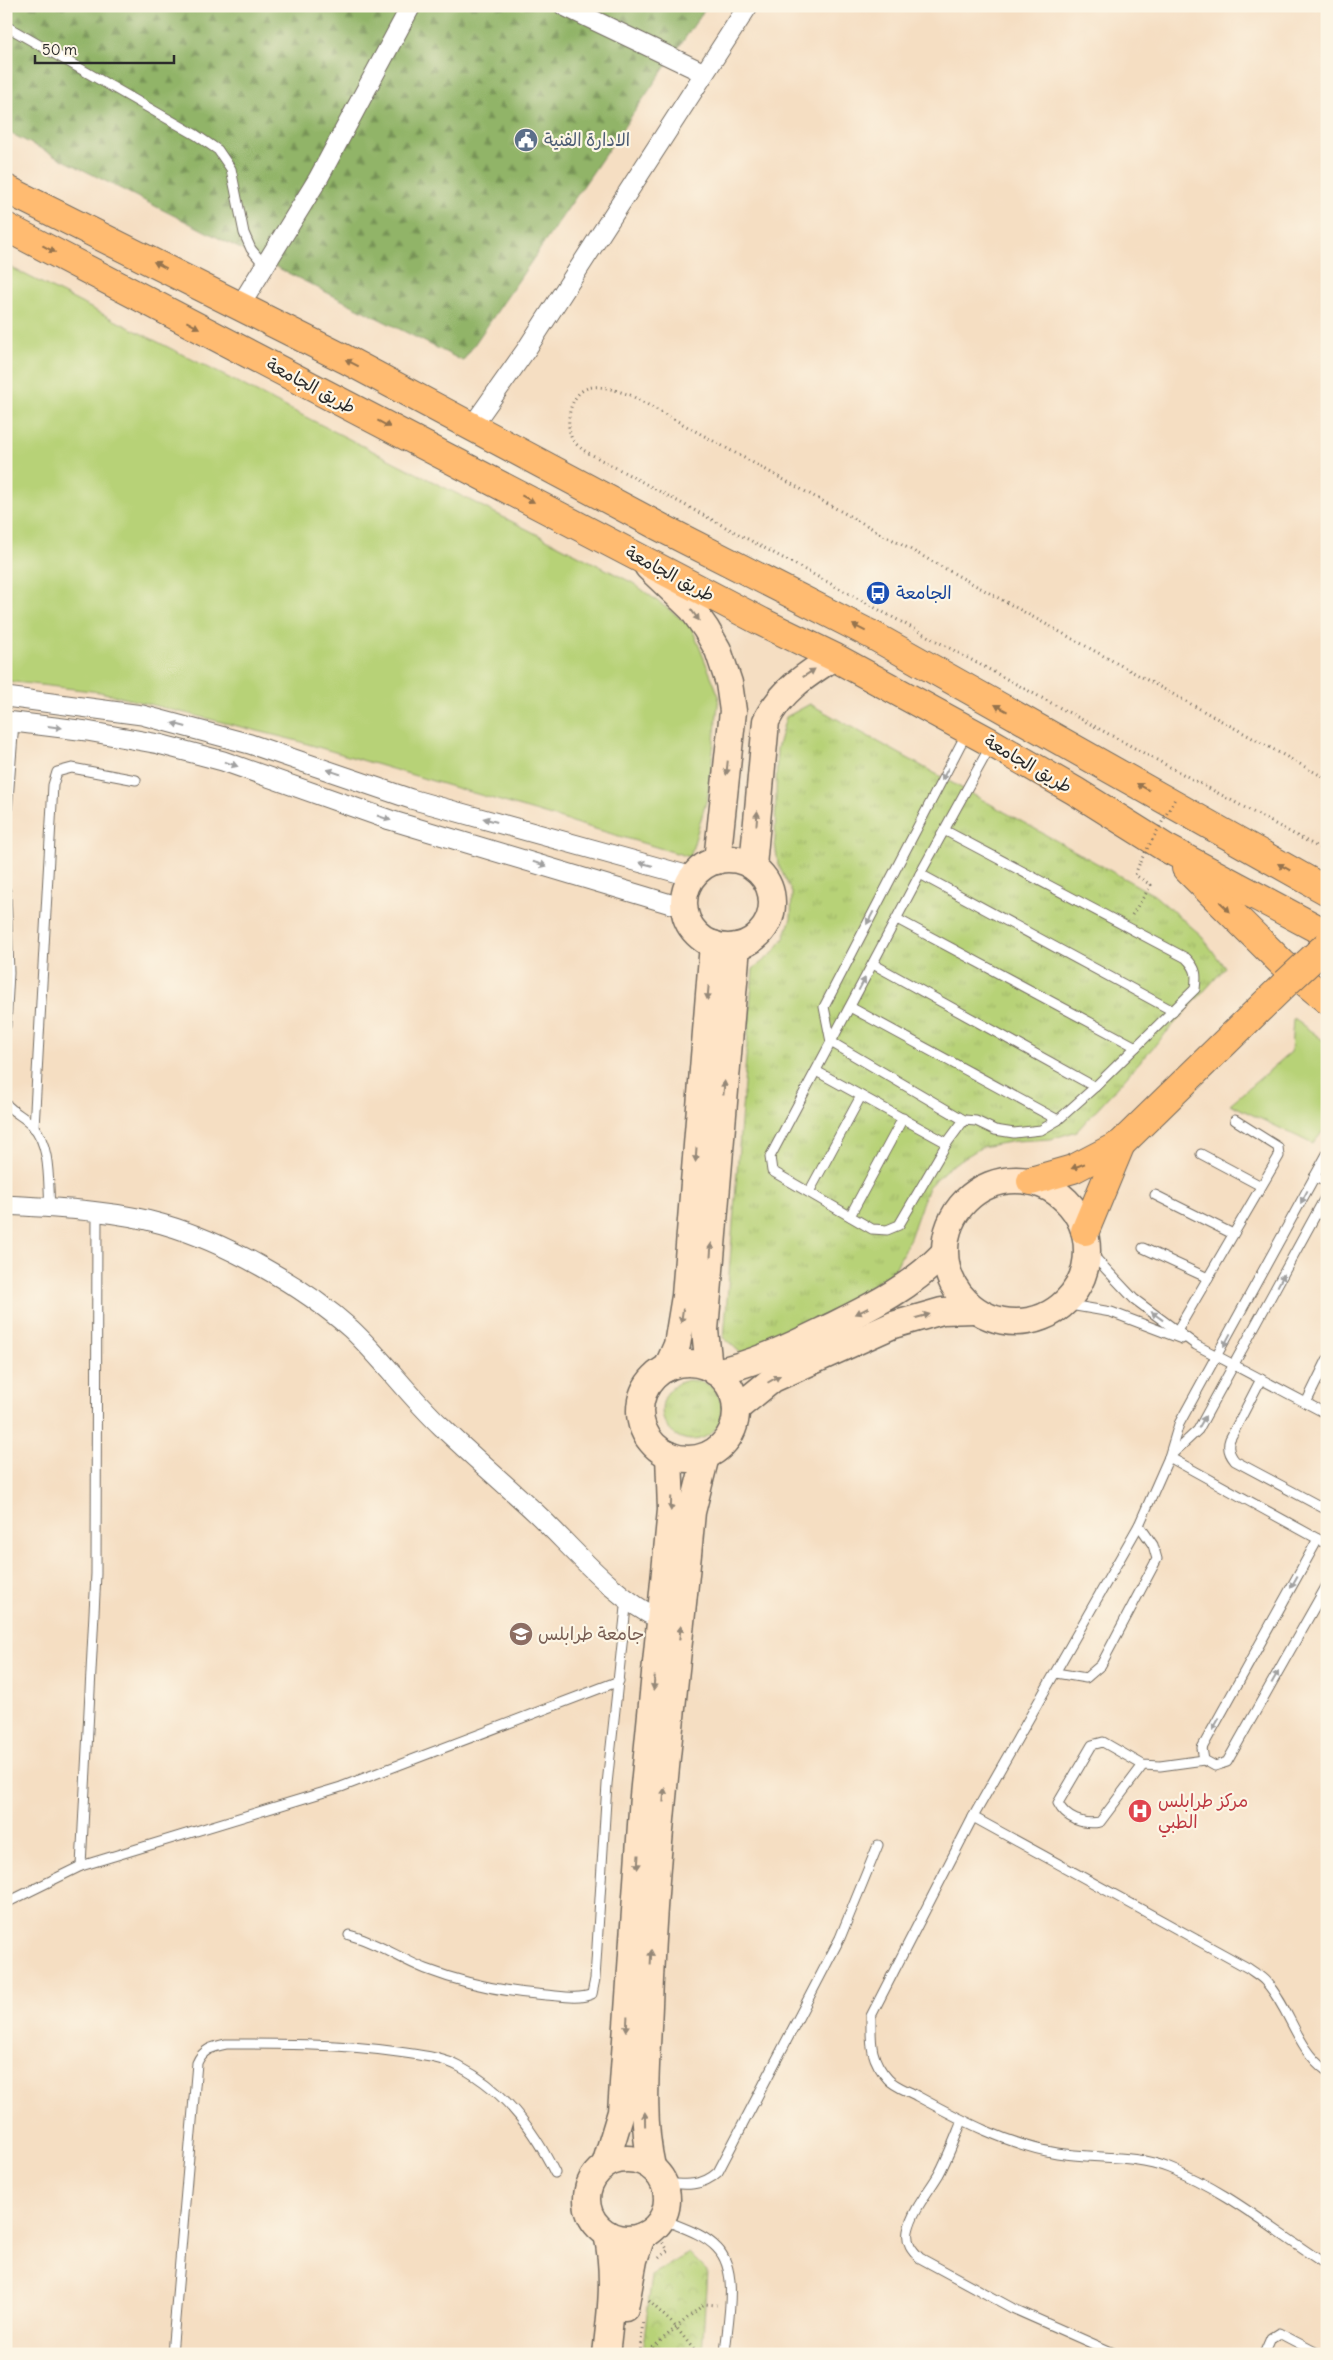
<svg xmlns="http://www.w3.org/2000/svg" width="1333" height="2360" viewBox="0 0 1333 2360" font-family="Delius,'Playpen Sans Arabic',sans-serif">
<defs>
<pattern id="grass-tufts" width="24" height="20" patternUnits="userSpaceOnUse" patternTransform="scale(1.25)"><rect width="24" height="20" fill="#b7d277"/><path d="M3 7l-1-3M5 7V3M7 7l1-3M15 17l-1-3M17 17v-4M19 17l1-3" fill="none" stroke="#9eb467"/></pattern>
<pattern id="forest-firs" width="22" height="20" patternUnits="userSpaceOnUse" patternTransform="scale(1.25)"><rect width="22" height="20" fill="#91b468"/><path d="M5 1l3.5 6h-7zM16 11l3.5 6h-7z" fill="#779356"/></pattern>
<pattern id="park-crowns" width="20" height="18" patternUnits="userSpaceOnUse" patternTransform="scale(1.25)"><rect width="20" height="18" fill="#b7d277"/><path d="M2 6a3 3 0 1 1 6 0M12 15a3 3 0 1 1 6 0" fill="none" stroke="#9eb467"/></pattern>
</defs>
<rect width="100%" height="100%" fill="#fcf5e5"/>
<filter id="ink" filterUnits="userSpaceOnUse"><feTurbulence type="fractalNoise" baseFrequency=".02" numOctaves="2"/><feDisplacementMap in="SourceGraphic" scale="10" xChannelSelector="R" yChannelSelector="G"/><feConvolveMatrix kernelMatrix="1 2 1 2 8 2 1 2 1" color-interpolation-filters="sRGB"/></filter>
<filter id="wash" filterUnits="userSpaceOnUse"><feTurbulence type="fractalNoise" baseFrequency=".0096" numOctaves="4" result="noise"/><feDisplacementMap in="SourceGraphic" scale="20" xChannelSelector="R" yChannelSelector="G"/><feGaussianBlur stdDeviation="1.12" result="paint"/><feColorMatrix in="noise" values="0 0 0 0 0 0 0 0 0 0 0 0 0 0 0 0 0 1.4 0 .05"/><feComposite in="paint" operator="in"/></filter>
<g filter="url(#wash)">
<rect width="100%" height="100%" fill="#f5dec2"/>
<g fill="url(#grass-tufts)" stroke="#717e51">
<polygon points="810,704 1154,895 1201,935 1225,968 1077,1131 1051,1139 1015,1141 982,1147 949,1167 928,1187 910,1238 894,1271 827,1314 742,1354 724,1338 753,969 772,954 784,938 791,918 792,893 778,864 775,843 777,749 786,717"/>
<circle cx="692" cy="1410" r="30"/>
</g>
<polygon fill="url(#forest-firs)" stroke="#5e704a" points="6,6 707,6 463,361 6,131"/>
<polygon fill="url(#park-crowns)" stroke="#717e51" points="689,2253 707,2271 702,2354 642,2354 652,2275"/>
<g fill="#b7d277" stroke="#717e51">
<polygon points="6,265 633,583 691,626 719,696 708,795 690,857 294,740 100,692 6,681"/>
<polygon points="1293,1018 1327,1043 1327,1126 1313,1144 1230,1104 1291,1052"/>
</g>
</g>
<g filter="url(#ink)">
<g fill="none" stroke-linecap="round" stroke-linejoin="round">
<g stroke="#726a60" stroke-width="11">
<g id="lane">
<polyline points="6,26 196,135 218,150 231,169 244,233 251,249 265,266"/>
<polyline points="6,826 14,722"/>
<path d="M944,830L1186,958C1197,969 1197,975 1195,989L1095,1087L1058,1120L1041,1130L1014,1133L995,1130L976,1121L964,1120L947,1143L899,1225L887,1230L872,1229L772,1171L770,1157L920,874L991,745"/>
<polyline points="920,874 1173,1011"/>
<polyline points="6,891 9,973 6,1026"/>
<polyline points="897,919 1136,1047"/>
<polyline points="873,964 1095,1087"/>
<polyline points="850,1007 1058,1120"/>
<polyline points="816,1071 947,1143"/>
<path d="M6,1104C14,1113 25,1117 33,1126C51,1146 48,1183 50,1208"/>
<polyline points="964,1120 831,1042 824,1007 967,732"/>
<polyline points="34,1128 53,785 57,772 72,768 136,780"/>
<polyline points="1201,1154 1261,1186"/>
<path d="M1327,1154L1179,1424L1169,1457L1139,1525L973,1817L871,2016C871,2042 869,2058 888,2079C895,2087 909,2091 917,2096C961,2120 1008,2145 1057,2153C1094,2159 1134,2154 1169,2168C1227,2190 1275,2232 1327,2265"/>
<polyline points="1314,1177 1327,1182"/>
<polyline points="809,1192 861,1096"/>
<polyline points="1155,1195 1233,1234"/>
<polyline points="97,1212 96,1574 81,1866 341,1787 619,1681"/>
<polyline points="850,1216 903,1118"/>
<polyline points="1143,1248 1208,1278"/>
<polyline points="1087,1249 1134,1299 1196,1345 1327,1414"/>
<polyline points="1064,1304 1111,1312 1182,1339"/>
<polyline points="1177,1331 1279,1156 1278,1147 1235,1120"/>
<path d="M1261,1379L1230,1439C1227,1447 1229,1454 1235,1461L1327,1510"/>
<polyline points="1306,1403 1327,1360"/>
<polyline points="1169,1457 1198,1430 1327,1194"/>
<polyline points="1169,1457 1327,1544"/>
<polyline points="1318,1539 1202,1748 1204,1760 1215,1766 1227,1762 1327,1585"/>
<polyline points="1056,1673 1086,1678 1101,1665 1157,1559 1153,1545 1139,1525"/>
<path d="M1143,1765L1100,1822C1083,1825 1066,1819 1058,1803L1092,1745L1103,1742L1143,1765L1160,1766L1204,1760"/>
<path d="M973,1817L1248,1968C1253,1972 1261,1976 1266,1982C1291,2010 1296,2048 1327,2071"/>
<polyline points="6,1903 81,1866"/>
<path d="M349,1935C377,1942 400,1959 426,1969C465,1984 505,1992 546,1995C560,1996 579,2000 592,1994L595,1979L607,1784L627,1598"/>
<path d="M962,2121C955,2138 948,2157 939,2174C929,2191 912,2211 908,2231C906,2243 912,2250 920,2258L1012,2308L1116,2354"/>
<path d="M664,2183C685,2185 702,2187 718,2172L840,1938L878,1845"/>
<path d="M662,2219C680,2227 703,2233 717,2248C740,2271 727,2324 725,2354"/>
<path d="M172,2354L197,2063C203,2049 212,2047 226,2044C283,2044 341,2044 398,2052C418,2055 442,2057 460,2067C504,2090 534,2130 555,2173"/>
<polyline points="1264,2354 1271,2338 1279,2333 1319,2354"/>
</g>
</g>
<g stroke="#726a60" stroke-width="21">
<g id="street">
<polyline points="564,6 704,73"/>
<polyline points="240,306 318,179 411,6"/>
<polyline points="473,425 526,350 748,6"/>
<polyline points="6,697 142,715 250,744 411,799 693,877"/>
<polyline points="6,721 87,731 159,744 223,761 390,820 684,908"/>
<path d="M6,1205C55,1208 115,1210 162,1224C225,1242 302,1285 351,1329C383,1359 409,1396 441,1426C472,1456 505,1484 536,1513C575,1550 612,1597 661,1620"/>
</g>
</g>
<g stroke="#726a60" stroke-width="29">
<g id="secondary">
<polyline points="648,567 692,609 706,629 718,650 729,683 733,711 717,861"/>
<circle cx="728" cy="903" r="44"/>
<path d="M753,866L766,721C781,691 806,675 834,657"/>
<circle cx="1016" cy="1251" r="71"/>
<circle cx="688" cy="1411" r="48"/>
<polyline points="667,1368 677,1345 685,1296 713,944"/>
<polyline points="709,1368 705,1330 737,946"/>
<path d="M715,1372C753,1364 787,1348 822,1331C868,1308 908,1290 944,1253"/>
<polyline points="736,1409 773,1379 893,1325 942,1311 974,1310"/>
<circle cx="627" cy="2199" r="40"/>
<polyline points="605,2165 621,2112 643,1796 671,1510 669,1455"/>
<path d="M652,2167C640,2114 647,2059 649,2005C654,1851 674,1697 689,1544L692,1512L706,1456"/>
<polyline points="625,2308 634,2260 642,2236"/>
<path d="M606,2354C611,2312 616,2275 607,2234"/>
</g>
</g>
<g stroke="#726a60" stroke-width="30">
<g id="highway">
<polyline points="6,189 345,359 660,527 874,636 1327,891"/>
<polyline points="6,227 762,622 834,657 992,743 1075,791 1166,848 1327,934"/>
<polyline points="1186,868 1282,963 1327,1000"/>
<polyline points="1031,1181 1073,1169 1121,1144 1286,983"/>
<polyline points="1085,1231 1121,1144"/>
</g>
</g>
<g stroke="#726a60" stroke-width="3" stroke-dasharray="1 4" stroke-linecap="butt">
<path d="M1327,779L630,395C617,391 601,384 588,388C569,394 565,424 572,439C574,443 580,447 583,450L1327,852"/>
<polyline points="1132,915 1151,885 1135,875 1140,862"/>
<polyline points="659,2258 668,2250 662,2242"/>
<polyline points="649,2301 676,2327 697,2354"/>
<polyline points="640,2354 643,2320"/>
<polyline points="645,2354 704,2304 717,2305"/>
</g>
<use href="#lane" stroke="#fff" stroke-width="9"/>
<use href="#street" stroke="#fff" stroke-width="19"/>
<use href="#secondary" stroke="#ffe4c6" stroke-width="26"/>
<use href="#highway" stroke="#ffbb71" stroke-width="28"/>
<g stroke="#726a60" stroke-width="30" stroke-linecap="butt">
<polyline id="highway-bridge" points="1286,983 1327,945"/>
</g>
<polyline stroke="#726a60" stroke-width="3" stroke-dasharray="1 4" stroke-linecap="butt" points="1140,862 1176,797"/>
<use href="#highway-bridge" stroke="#ffbb71" stroke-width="28"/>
</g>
<defs><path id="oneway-solid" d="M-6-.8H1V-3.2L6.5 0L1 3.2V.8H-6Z" transform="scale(1.25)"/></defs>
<g fill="#95734e">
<use href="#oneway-solid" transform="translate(49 249) rotate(28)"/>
<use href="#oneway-solid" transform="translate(160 265) rotate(-153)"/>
<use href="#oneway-solid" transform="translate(193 325) rotate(28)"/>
<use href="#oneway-solid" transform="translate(352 363) rotate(-153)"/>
<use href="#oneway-solid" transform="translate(384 424) rotate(28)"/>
<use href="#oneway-solid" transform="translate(528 499) rotate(28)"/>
<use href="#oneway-solid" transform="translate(859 628) rotate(-153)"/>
<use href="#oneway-solid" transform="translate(1001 708) rotate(-151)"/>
<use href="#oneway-solid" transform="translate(1143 787) rotate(-151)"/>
<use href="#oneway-solid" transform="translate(1284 867) rotate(-151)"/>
<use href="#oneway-solid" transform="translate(1225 907) rotate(45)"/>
<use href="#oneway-solid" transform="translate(1078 1166) rotate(159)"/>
</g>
<g fill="#958878">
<use href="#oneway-solid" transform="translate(695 615) rotate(54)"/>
<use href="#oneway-solid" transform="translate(809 673) rotate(-33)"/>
<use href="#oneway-solid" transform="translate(727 768) rotate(96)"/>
<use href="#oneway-solid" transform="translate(757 818) rotate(-86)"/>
<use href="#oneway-solid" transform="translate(708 993) rotate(95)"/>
<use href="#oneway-solid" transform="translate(724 1088) rotate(-85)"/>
<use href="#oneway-solid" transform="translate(696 1155) rotate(94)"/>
<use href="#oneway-solid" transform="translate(711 1250) rotate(-86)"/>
<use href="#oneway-solid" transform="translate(862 1311) rotate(154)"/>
<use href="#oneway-solid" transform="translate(682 1316) rotate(98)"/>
<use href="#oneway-solid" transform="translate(923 1316) rotate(-15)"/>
<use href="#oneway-solid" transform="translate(774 1379) rotate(-30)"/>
<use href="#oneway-solid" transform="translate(671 1504) rotate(92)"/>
<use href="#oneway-solid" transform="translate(680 1633) rotate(-84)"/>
<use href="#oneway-solid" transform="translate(654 1683) rotate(96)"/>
<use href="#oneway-solid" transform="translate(664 1795) rotate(-85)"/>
<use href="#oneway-solid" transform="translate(638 1862) rotate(94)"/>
<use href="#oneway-solid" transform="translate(651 1957) rotate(-87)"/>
<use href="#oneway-solid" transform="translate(627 2024) rotate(93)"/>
<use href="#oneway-solid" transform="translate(645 2119) rotate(-91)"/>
</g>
<g fill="#a0a0a0">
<use href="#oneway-solid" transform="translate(179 725) rotate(-165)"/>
<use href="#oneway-solid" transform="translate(55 727) rotate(7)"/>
<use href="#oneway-solid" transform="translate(231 764) rotate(19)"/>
<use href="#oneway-solid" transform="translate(334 772) rotate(-161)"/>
<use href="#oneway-solid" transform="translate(945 774) rotate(118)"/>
<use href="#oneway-solid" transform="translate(384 818) rotate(19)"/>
<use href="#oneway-solid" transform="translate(490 820) rotate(-165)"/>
<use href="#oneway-solid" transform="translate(540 864) rotate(17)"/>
<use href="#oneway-solid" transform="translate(646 864) rotate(-165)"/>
<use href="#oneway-solid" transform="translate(870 918) rotate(118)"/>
<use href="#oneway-solid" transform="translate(862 984) rotate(-62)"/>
<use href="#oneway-solid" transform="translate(1304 1197) rotate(118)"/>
<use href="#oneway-solid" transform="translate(1281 1280) rotate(-62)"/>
<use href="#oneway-solid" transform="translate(1157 1316) rotate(-144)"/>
<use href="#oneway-solid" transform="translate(1227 1340) rotate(118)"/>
<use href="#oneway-solid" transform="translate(1202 1422) rotate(-61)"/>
<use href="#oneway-solid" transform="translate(1294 1582) rotate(119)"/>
<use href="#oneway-solid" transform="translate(1275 1677) rotate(-61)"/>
<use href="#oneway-solid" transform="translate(1216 1724) rotate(119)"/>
</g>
</g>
<defs>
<g id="civic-disc" transform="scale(1.25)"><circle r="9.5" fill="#5c6f8a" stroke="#fcf5e5"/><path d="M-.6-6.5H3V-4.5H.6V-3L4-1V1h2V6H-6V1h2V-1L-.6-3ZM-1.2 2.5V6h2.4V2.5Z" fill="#fff"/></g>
<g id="bus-disc" transform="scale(1.25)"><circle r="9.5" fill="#1a4fb4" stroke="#fcf5e5"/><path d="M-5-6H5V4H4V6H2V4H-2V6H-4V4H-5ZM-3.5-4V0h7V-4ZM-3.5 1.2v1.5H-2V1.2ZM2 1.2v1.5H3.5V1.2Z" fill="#fff"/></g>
<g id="university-disc" transform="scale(1.25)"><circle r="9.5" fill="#8d6e63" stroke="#fcf5e5"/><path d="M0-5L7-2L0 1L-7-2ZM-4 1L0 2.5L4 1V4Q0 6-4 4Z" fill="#fff"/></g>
<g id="hospital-disc" transform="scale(1.25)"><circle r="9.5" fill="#e0444e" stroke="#fcf5e5"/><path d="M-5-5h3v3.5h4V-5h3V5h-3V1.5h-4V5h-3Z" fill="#fff"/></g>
</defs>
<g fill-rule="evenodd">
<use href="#civic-disc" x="526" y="140"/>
<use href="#bus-disc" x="878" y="593"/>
<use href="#university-disc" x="521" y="1634"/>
<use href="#hospital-disc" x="1140" y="1811"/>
</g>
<g text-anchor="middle" stroke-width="4.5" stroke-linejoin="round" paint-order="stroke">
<g font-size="18" fill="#4e5e75" stroke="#fcf5e5" text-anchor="start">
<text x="544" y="146">الادارة الفنية</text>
</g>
<g font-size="18" fill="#2b2b2b" stroke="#fcf5e5">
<text transform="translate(311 386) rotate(28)" y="6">طريق الجامعة</text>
<text transform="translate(670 574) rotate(28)" y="6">طريق الجامعة</text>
<text transform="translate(1028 764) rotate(30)" y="6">طريق الجامعة</text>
</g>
<g font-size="18" fill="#164399" stroke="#fcf5e5" text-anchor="start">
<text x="896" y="599">الجامعة</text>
</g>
<g font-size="18" fill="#785e54" stroke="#fcf5e5" text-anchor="start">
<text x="538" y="1640">جامعة طرابلس</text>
</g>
<g font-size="18" fill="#be3a42" stroke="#fcf5e5" text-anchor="start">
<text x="1158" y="1807">مركز طرابلس<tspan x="1158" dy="21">الطبي</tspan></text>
</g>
</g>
<rect width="1333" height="2360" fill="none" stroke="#fcf5e5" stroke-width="25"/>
<path d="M35 55v8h139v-8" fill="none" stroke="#2b2b2b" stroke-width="2.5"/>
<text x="42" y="55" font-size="15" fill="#2b2b2b" stroke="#fcf5e5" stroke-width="4" paint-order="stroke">50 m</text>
</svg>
